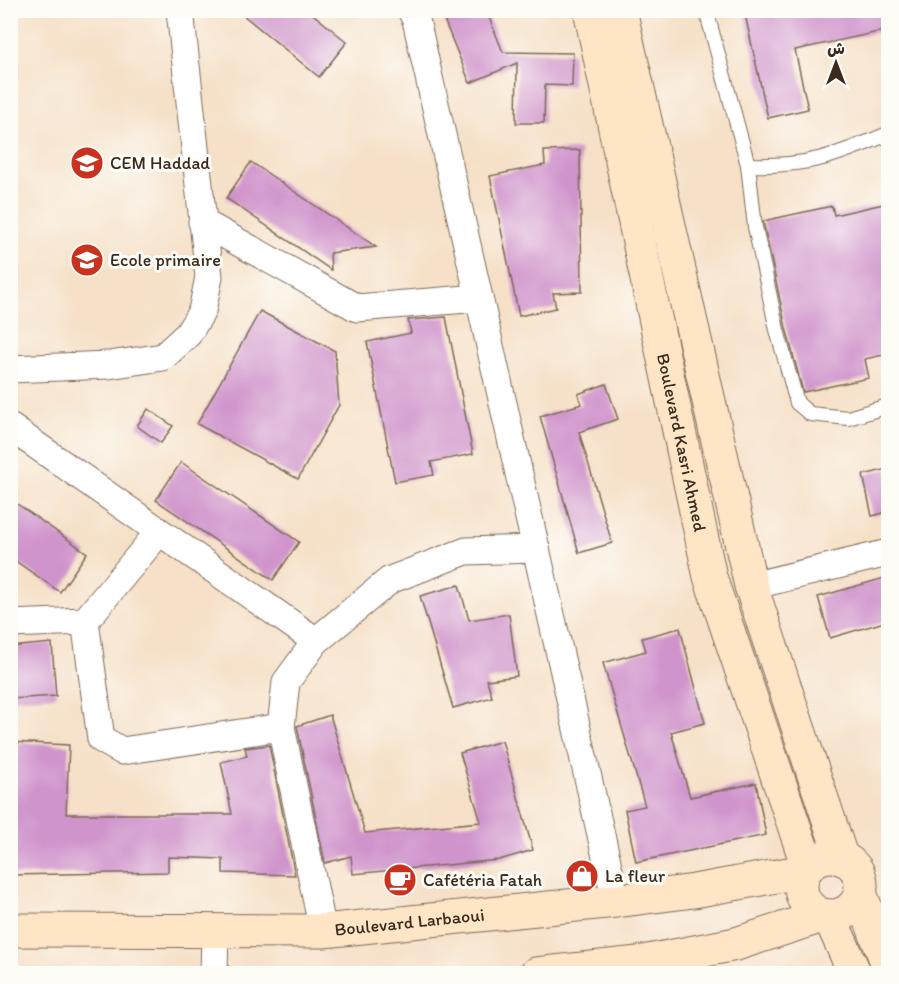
<svg xmlns="http://www.w3.org/2000/svg" width="899" height="984" viewBox="0 0 899 984" font-family="Itim,'Playpen Sans Arabic',sans-serif">
<rect width="100%" height="100%" fill="#fdfcf7"/>
<filter id="ink" filterUnits="userSpaceOnUse"><feTurbulence type="fractalNoise" baseFrequency=".0167" numOctaves="2"/><feDisplacementMap in="SourceGraphic" scale="12" xChannelSelector="R" yChannelSelector="G"/><feConvolveMatrix kernelMatrix="1 2 1 2 8 2 1 2 1" color-interpolation-filters="sRGB"/></filter>
<filter id="wash" filterUnits="userSpaceOnUse"><feTurbulence type="fractalNoise" baseFrequency=".008" numOctaves="4" result="noise"/><feDisplacementMap in="SourceGraphic" scale="24" xChannelSelector="R" yChannelSelector="G"/><feGaussianBlur stdDeviation="1.35" result="paint"/><feColorMatrix in="noise" values="0 0 0 0 0 0 0 0 0 0 0 0 0 0 0 0 0 1.4 0 .05"/><feComposite in="paint" operator="in"/></filter>
<g filter="url(#wash)">
<rect width="100%" height="100%" fill="#f6e0c7"/>
<g id="blocks">
<g fill="#d094cc">
<polygon points="237,10 308,10 347,42 319,77"/>
<polygon points="440,10 486,10 503,52 573,53 572,86 545,85 544,123 516,123 517,63 470,83"/>
<polygon points="744,10 888,10 888,30 795,50 808,109 768,118"/>
<polygon points="580,150 582,292 553,293 556,308 519,316 490,176 545,165 544,151"/>
<polygon points="251,162 376,247 330,253 331,270 226,198"/>
<polygon points="888,203 888,354 865,359 869,378 803,392 786,328 763,221 832,206 834,215"/>
<polygon points="260,311 335,351 339,405 298,479 197,424"/>
<polygon points="446,317 473,454 431,462 434,475 395,482 367,342 411,333 408,320"/>
<polygon points="606,384 618,419 579,432 612,543 579,553 540,416 582,404 578,394"/>
<polygon points="148,409 173,426 161,443 137,426"/>
<polygon points="181,462 299,542 273,580 156,500"/>
<polygon points="888,469 888,512 872,516 863,475"/>
<polygon points="10,499 87,553 60,592 10,557"/>
<polygon points="888,577 888,621 830,638 818,597"/>
<polygon points="459,585 469,620 509,614 517,676 487,680 492,697 453,708 420,596"/>
<polygon points="680,628 705,723 671,732 690,797 756,783 766,835 636,862 625,810 645,806 603,663 646,651 642,638"/>
<polygon points="52,643 56,696 10,699 10,647"/>
<polygon points="330,715 365,833 481,822 460,753 502,741 533,850 499,860 353,874 351,856 325,863 297,726"/>
<polygon points="10,742 69,745 66,814 232,814 221,762 247,756 245,748 269,745 295,875 223,873 223,859 168,857 168,872 10,875"/>
</g>
</g>
</g>
<g filter="url(#ink)">
<use href="#blocks" fill-opacity="0" stroke="#7c6a59" stroke-width="1.5"/>
<g fill="none" stroke-linecap="round" stroke-linejoin="round">
<g stroke="#7c6a59" stroke-width="16">
<g id="service">
<path d="M706,10L748,165C808,167 835,156 888,134"/>
<polyline points="748,165 755,227 777,330 797,403 810,414 848,418 888,406"/>
</g>
</g>
<g stroke="#7c6a59" stroke-width="29">
<g id="minor">
<polyline points="411,10 416,20 616,901"/>
<polyline points="202,222 357,308 479,298"/>
<polyline points="10,369 109,365 163,357 188,334 202,311 209,277 180,10"/>
<polyline points="10,427 316,641"/>
<polyline points="751,586 888,553"/>
<polyline points="85,621 101,739 122,751 281,727"/>
<polyline points="10,624 85,621 159,532"/>
<polyline points="323,931 281,727 286,682 316,641 390,580 466,551 536,549"/>
<polyline points="214,974 215,932"/>
</g>
</g>
<g stroke="#7c6a59" stroke-width="35">
<g id="secondary">
<path id="s1" d="M590,10L710,577L808,867"/>
<polyline points="620,10 751,586 842,859"/>
<circle cx="831" cy="886" r="30"/>
<polyline points="860,893 888,965"/>
<polyline points="829,916 855,974"/>
<path id="s2" d="M10,930L323,931L616,901L694,891L805,871"/>
<polyline points="536,974 638,963 736,944 822,916"/>
</g>
</g>
<use href="#service" stroke="#fff" stroke-width="14"/>
<use href="#minor" stroke="#fff" stroke-width="27"/>
<use href="#secondary" stroke="#fee5c5" stroke-width="33"/>
</g>
</g>
<defs>
<g id="school-disc" transform="scale(1.725)"><circle r="9.5" fill="#c8321e" stroke="#fdfcf7"/><path d="M0-5L7-2L0 1L-7-2ZM-4 1L0 2.5L4 1V4Q0 6-4 4Z" fill="#fff"/></g>
<g id="shop-disc" transform="scale(1.725)"><circle r="9.5" fill="#c8321e" stroke="#fdfcf7"/><path d="M-5-2.5h2.3a2.7 3.5 0 0 1 5.4 0H5L5.5 6h-11ZM-1.5-2.5h3a1.5 2.3 0 0 0-3 0Z" fill="#fff"/></g>
<g id="cafe-disc" transform="scale(1.725)"><circle r="9.5" fill="#c8321e" stroke="#fdfcf7"/><path d="M-5.5-4.5H6V0H3Q3 3.5 0 3.5H-2.5Q-5.5 3.5-5.5 0ZM3-3.2v2h1.7v-2ZM-6 4.5H4V6H-6Z" fill="#fff"/></g>
</defs>
<g fill-rule="evenodd">
<use href="#school-disc" x="87" y="163"/>
<use href="#school-disc" x="87" y="260"/>
<use href="#shop-disc" x="582" y="876"/>
<use href="#cafe-disc" x="400" y="880"/>
</g>
<g text-anchor="middle" stroke-width="6" stroke-linejoin="round" paint-order="stroke">
<g font-size="18" fill="#3b2a1e" stroke="#fdfcf7" text-anchor="start">
<text x="110" y="169">CEM Haddad</text>
<text x="110" y="266">Ecole primaire</text>
<text x="605" y="882">La fleur</text>
<text x="423" y="886">Cafétéria Fatah</text>
</g>
<g font-size="18" fill="#3b2a1e" stroke="#fdfcf7">
<text dy="6" stroke="none"><textPath href="#s1" startOffset="442">Boulevard Kasri Ahmed</textPath></text>
<text dy="6" stroke="none"><textPath href="#s2" startOffset="400">Boulevard Larbaoui</textPath></text>
</g>
</g>
<rect width="899" height="984" fill="none" stroke="#fdfcf7" stroke-width="36"/>
<g transform="translate(836 63)" stroke="#fdfcf7" stroke-width="4.5" paint-order="stroke">
<path d="M0-4.5L10 22L0 15L-10 22Z" fill="#3b2a1e"/>
<text y="-9" font-size="16" font-weight="bold" text-anchor="middle" fill="#3b2a1e">ش</text>
</g>
</svg>
